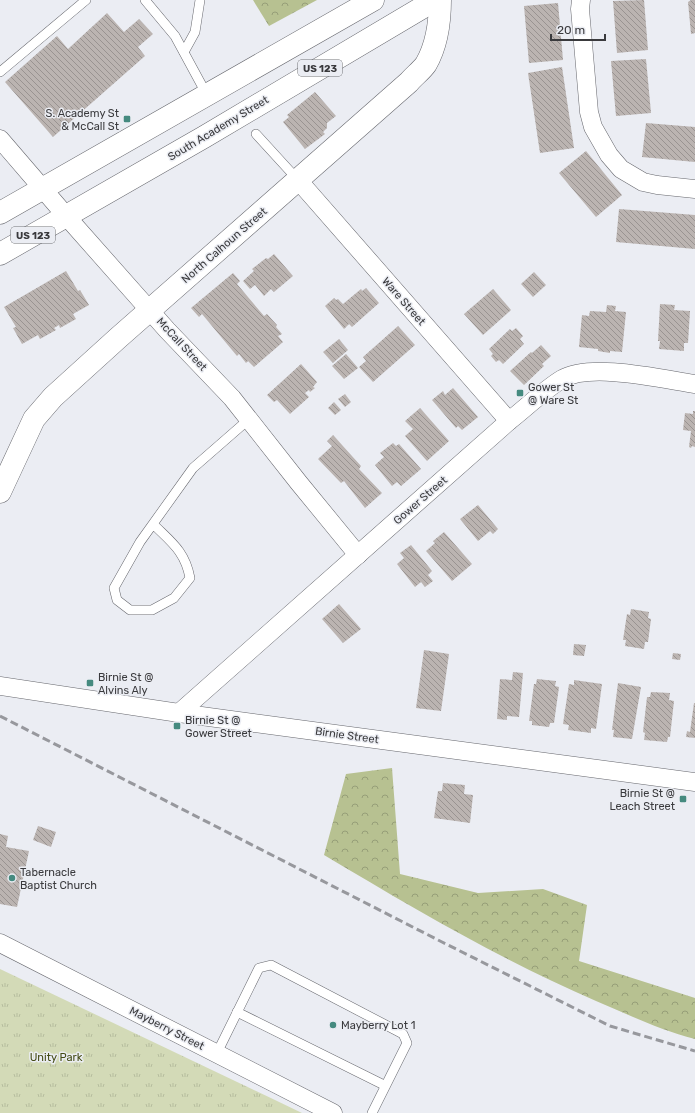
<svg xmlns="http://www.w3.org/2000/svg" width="695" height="1113" viewBox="0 0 695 1113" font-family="Rubik,sans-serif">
<defs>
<pattern id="forest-crowns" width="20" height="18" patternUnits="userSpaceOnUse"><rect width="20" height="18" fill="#b7c191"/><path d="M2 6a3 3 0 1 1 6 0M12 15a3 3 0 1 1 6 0" fill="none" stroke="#969e78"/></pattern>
<pattern id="park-tufts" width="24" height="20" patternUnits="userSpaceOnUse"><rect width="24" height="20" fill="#d3dab7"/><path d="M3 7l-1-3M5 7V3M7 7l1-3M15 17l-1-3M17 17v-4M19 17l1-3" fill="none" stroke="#b6bc9e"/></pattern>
<pattern id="building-back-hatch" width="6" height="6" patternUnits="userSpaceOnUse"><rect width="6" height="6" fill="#bbb4b1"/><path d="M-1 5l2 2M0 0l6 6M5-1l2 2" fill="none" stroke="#999391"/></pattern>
</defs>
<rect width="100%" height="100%" fill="#ebedf3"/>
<g fill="url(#forest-crowns)">
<polygon points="253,0 317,0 269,26"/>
<path d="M392,768L400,874L478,893L543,889L587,905L579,961L695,998V1039C660,1030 629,1015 596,1001C501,960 413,908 324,855L346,774Z"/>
</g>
<polygon fill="url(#park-tufts)" points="0,969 275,1100 302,1113 0,1113"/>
<g fill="url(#building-back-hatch)">
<polygon points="644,0 648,50 617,53 613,1"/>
<polygon points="691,0 695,0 695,33 691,34 688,2"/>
<polygon points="558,3 563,60 529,63 524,6"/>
<polygon points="107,13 124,32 139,19 153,34 138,47 145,56 53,137 5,82 57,36 68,49"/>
<polygon points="646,59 651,113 616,116 611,61"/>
<polygon points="562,67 574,148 540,153 528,73"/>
<polygon points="315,92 336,116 327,123 327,128 323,132 325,134 305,149 283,122 289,117 287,115"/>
<polygon points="646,123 695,127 695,162 642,157"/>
<polygon points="586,151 622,195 596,217 559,173"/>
<polygon points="619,209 695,215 695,249 616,242"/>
<polygon points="274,254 293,276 274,292 271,289 264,296 255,285 250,289 243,281 254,271 252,269 266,258 268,259"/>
<polygon points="66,271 78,291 80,290 89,305 73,314 76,319 60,328 59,325 54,328 56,330 40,339 38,335 22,344 13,328 16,327 4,307"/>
<polygon points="534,272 546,285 533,297 521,284"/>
<polygon points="233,273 240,281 237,284 264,316 267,314 277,325 276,327 282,334 278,336 283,342 254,367 248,361 246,363 239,354 237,356 202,314 199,317 191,308"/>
<polygon points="366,288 379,303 352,327 349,324 344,329 325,306 334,298 336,300 338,299 343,304 361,289 362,291"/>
<polygon points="493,289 511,310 483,335 464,314"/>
<polygon points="660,304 675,305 674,310 690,311 688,343 684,343 684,351 659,349 660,341 658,341"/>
<polygon points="607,305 616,306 615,311 626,312 622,352 610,351 610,353 598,351 598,349 579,347 582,315 589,316 590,311 606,312"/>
<polygon points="398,326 415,345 373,382 359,367 366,361 363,357"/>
<polygon points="516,328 523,336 520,339 524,344 503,364 499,360 496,362 491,356 493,354 489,349 510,329 512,331"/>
<polygon points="339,339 348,350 333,363 323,352"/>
<polygon points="541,345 551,356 542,364 544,366 524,385 510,371 531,352 532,353"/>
<polygon points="346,354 358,368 344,379 332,366"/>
<polygon points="301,364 317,382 313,387 315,388 310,392 309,390 305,393 309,397 290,414 277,400 274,402 267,395"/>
<polygon points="453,388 478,417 462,430 458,426 456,428 432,400 443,391 445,395"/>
<polygon points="345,394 351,402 345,407 338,399"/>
<polygon points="334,402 341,410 335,415 328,408"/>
<polygon points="420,408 449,441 427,461 405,436 413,429 405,421"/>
<polygon points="693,411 695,411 695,447 692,446 691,448 689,447 691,431 683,430 685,413 693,414"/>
<polygon points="333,435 361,466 359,469 382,493 365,508 344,481 341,483 318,459 332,446 327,441"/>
<polygon points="393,443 396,446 399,444 421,469 401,486 397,482 392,486 375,465 384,457 380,453"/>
<polygon points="478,505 498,529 493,534 490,531 478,541 460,519"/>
<polygon points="444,532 472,564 452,581 426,551 435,543 433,541"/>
<polygon points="411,545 432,571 428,575 433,581 425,587 421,582 415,587 397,564 404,558 400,553"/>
<polygon points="339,604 361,629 343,643 322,619"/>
<polygon points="631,609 649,612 648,618 651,619 648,642 645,642 644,649 625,646 626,640 623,640 627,614 630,615"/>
<polygon points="574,644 586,645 584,656 573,655"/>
<polygon points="424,650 449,654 441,711 416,708"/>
<polygon points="673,653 681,654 680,660 672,659"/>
<polygon points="513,672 523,673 519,717 507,716 507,720 497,719 500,679 512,680"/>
<polygon points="537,679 556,681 555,686 559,687 554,723 550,723 549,727 532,725 532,721 529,721 534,684 536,684"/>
<polygon points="574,680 602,684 596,729 591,728 591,733 568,730 569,725 563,724 569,684 574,685"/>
<polygon points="618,683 641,687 632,739 613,737 614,730 612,730"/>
<polygon points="651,692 670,693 669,700 674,701 670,737 668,737 667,742 644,740 645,733 643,732 647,697 650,697"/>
<polygon points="694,703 695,703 695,738 686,737 687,731 690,732"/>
<polygon points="443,783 465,785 464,794 473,795 470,823 434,818 438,791 442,791"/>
<polygon points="38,826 56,832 51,847 33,840"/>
<polygon points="0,834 8,836 6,847 29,851 17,907 0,904"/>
</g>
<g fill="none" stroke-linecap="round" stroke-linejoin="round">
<g stroke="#66676d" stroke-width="10">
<g id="service">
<polyline points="145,0 175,36 207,95"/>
<polyline points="184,52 195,32 200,0"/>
<polyline points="0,72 86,0"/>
<polyline points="256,134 298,180"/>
<path d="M153,524C171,542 185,551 190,578L174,598L152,610H130L117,600L114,588L140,542L193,468L248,420"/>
<polyline points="237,1012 384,1085"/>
<polyline points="217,1053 259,968 271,965 403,1034 407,1043 372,1113"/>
</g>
</g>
<g stroke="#66676d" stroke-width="19">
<g id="minor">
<polyline points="581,0 580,9 589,112 593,127 609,155 621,169 643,182 657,185 695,189"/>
<polyline points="0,139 67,217 167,330 232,398 299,483 358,555"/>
<polyline points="298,180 509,421"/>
<polyline points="0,686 179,713 695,782"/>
<path d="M179,713L509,421C527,407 544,390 562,379C590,362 662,379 695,384"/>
<polyline points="0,943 333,1113"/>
</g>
</g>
<g stroke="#66676d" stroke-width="23">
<path id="tertiary" d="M0,492L34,419L53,397L118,338L409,82C414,76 422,70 426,64C437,45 440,21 440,0"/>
</g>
<g stroke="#66676d" stroke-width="23">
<g id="trunk">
<polyline points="0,213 373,0"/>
<polyline points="0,254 204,137 435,0"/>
</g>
</g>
<use href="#service" stroke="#fff" stroke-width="9"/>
<use href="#minor" stroke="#fff" stroke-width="18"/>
<use href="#tertiary" stroke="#fff" stroke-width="22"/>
<use href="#trunk" stroke="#fff" stroke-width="22"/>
<polyline stroke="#97989d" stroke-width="3" stroke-dasharray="8 4" stroke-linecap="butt" points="0,716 442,942 610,1026 695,1051"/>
</g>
<g fill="#458a7f" stroke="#ebedf3" stroke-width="1.5">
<rect x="123" y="115" width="8" height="8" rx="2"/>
<rect x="516" y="389" width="8" height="8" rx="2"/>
<rect x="86" y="679" width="8" height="8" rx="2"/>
<rect x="173" y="722" width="8" height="8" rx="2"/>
<rect x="679" y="795" width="8" height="8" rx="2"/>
<circle cx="12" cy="878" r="4"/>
<circle cx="333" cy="1025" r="4"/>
</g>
<g text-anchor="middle" stroke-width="3" stroke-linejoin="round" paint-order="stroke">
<g fill="#ebedf3" stroke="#6f7074" stroke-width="1">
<rect x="298" y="60" width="44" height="16" rx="3"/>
<rect x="11" y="227" width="44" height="16" rx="3"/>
</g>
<g font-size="10" font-weight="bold" fill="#3a3a3d">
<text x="320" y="72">US 123</text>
<text x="33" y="239">US 123</text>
</g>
<g font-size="11" fill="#3a3a3d" stroke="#ebedf3" text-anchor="start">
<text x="119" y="117" text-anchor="end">S. Academy St<tspan x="119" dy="13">&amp; McCall St</tspan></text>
<text x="528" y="391">Gower St<tspan x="528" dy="13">@ Ware St</tspan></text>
<text x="98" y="681">Birnie St @<tspan x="98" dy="13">Alvins Aly</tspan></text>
<text x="185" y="724">Birnie St @<tspan x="185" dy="13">Gower Street</tspan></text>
<text x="675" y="797" text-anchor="end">Birnie St @<tspan x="675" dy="13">Leach Street</tspan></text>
<text x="20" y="876">Tabernacle<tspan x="20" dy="13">Baptist Church</tspan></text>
<text x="341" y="1029">Mayberry Lot 1</text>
</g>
<g font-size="11" fill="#3a3a3d" stroke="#ebedf3">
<text transform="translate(218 128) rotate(-31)" y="4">South Academy Street</text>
<text transform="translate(224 245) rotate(-41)" y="4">North Calhoun Street</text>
<text transform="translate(404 301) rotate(49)" y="4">Ware Street</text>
<text transform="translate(182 344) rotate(47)" y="4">McCall Street</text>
<text transform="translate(420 500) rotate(-41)" y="4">Gower Street</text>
<text transform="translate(347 735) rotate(8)" y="4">Birnie Street</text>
<text transform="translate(167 1028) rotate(27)" y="4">Mayberry Street</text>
</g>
<g font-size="11" fill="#444b15" stroke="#ebedf3">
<text x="56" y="1061">Unity Park</text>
</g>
</g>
<path d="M551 34v6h54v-6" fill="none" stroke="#3a3a3d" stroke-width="2"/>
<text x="557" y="34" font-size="12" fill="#3a3a3d" stroke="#ebedf3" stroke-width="3" paint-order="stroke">20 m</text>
</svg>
